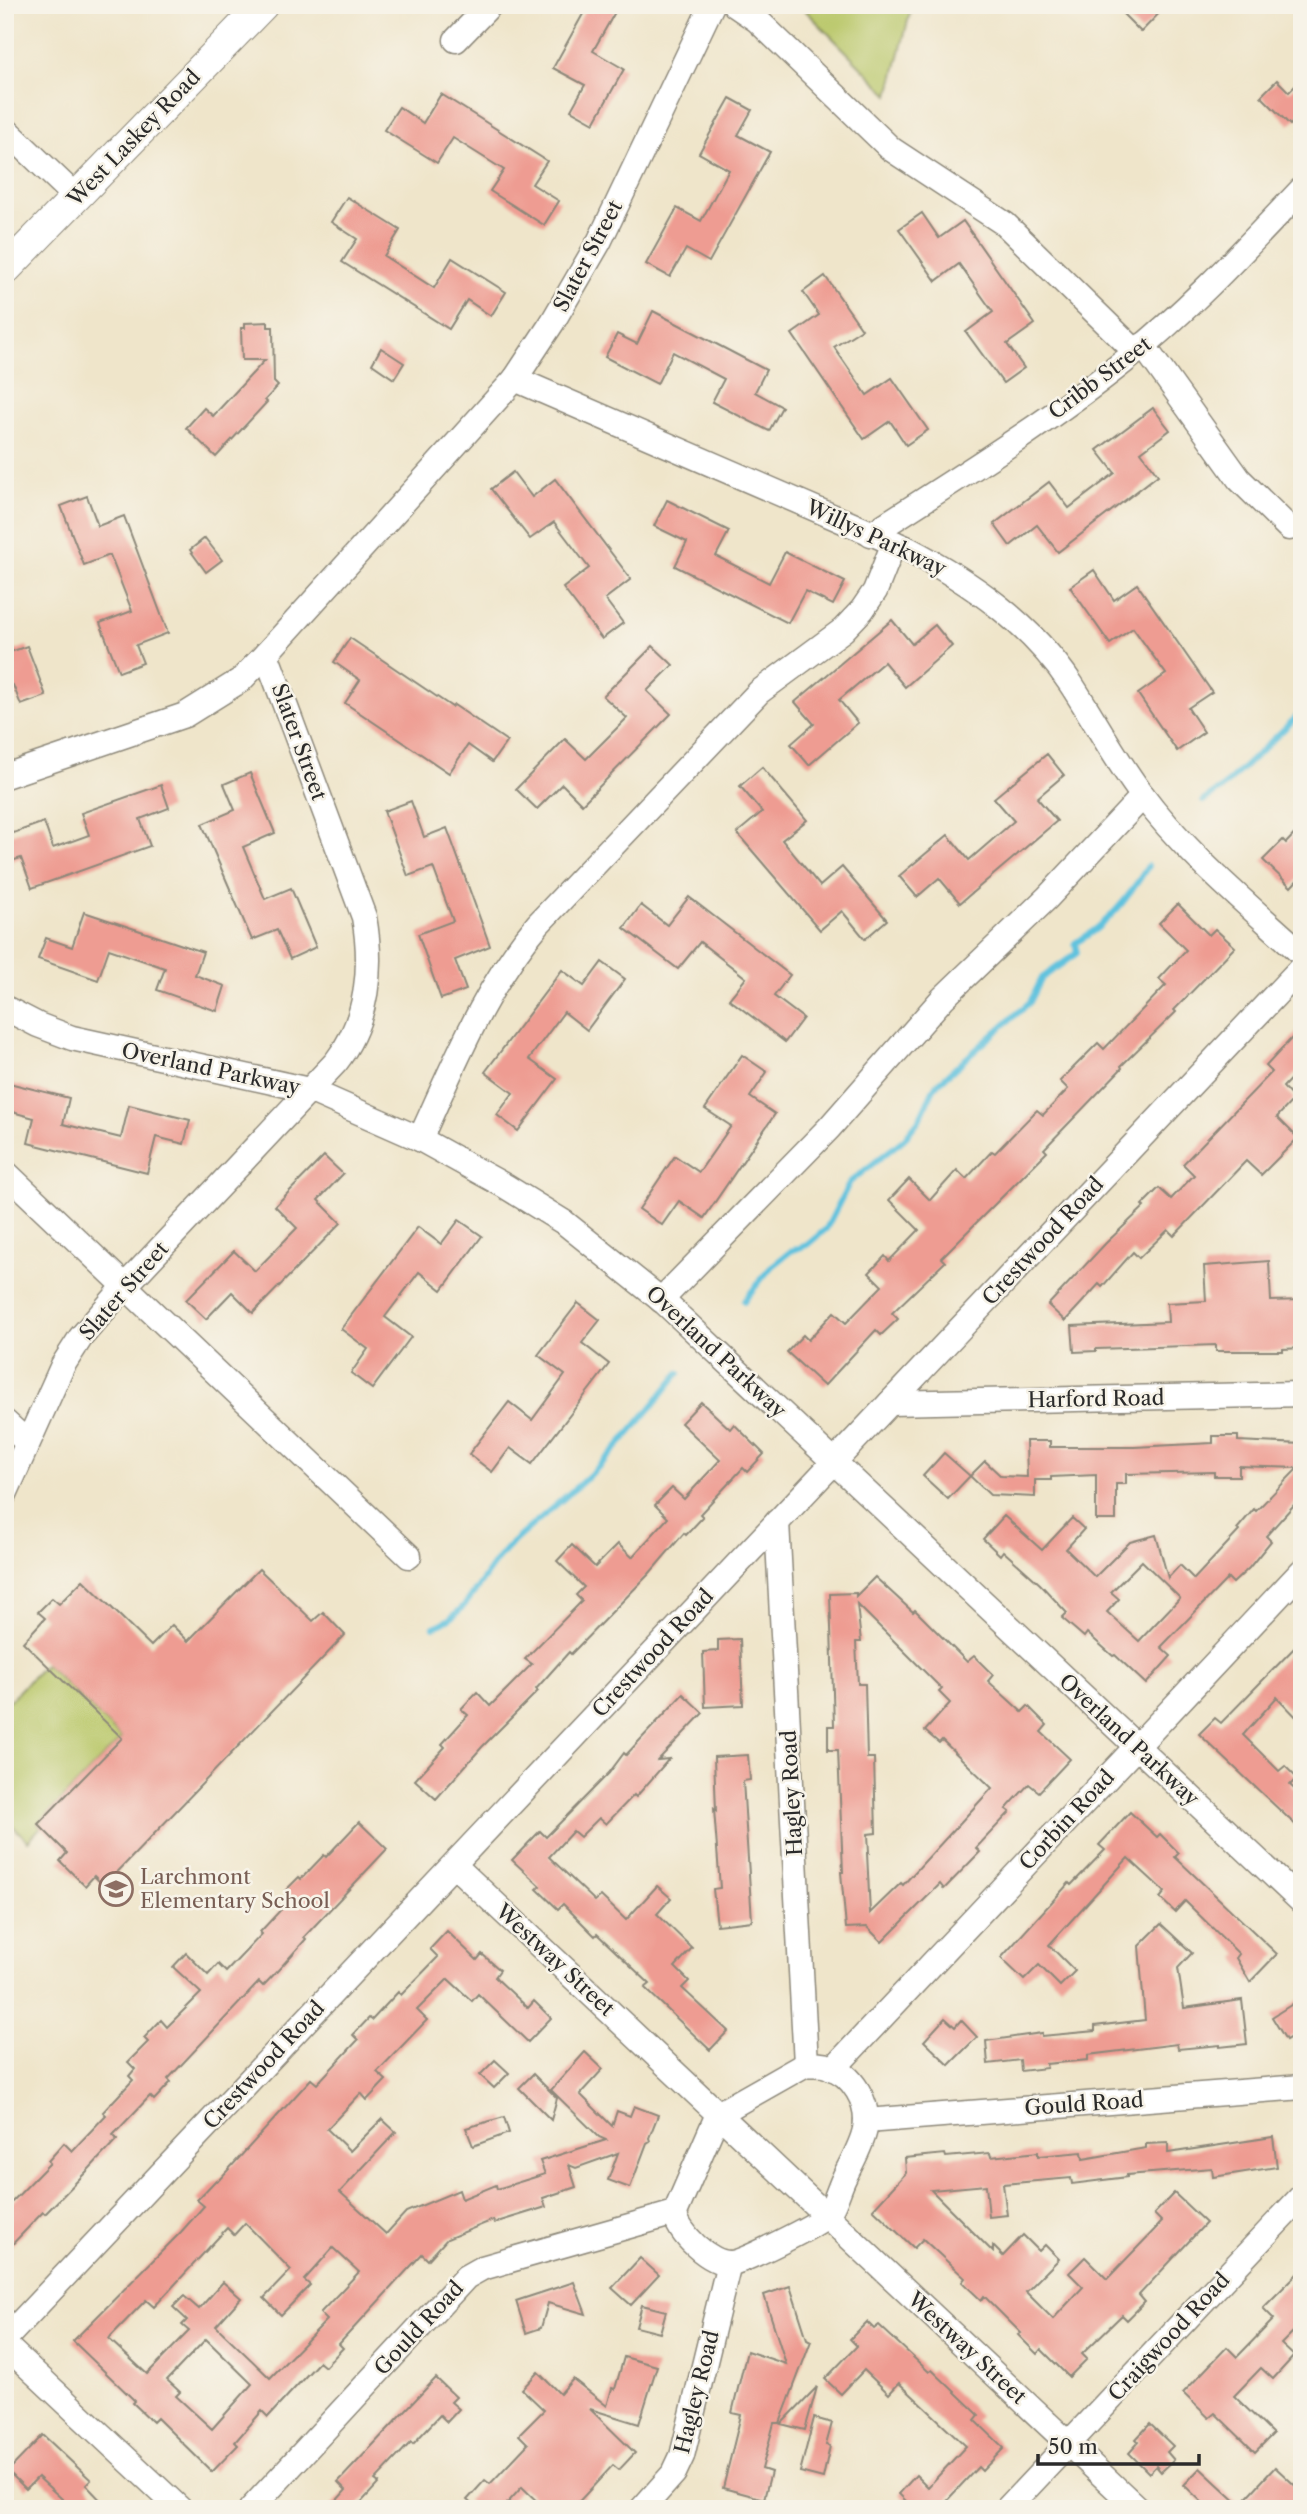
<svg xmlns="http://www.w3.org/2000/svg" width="1307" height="2514" viewBox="0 0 1307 2514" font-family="'Libre Caslon Text',serif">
<rect width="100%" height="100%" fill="#f7f3e8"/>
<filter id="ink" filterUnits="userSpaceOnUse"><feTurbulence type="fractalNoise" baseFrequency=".0143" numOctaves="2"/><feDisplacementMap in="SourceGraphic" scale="14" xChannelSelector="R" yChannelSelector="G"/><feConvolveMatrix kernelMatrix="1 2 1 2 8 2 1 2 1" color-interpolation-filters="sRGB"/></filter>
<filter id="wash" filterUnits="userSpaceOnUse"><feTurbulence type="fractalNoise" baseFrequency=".00686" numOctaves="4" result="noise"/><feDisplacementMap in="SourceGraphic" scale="28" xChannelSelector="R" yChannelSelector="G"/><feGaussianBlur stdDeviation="1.57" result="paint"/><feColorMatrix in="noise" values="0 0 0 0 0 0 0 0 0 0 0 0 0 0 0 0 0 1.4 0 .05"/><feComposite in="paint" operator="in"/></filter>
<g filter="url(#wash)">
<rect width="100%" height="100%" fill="#efe5ca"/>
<g fill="#b9c769" stroke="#72794a" stroke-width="2">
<polygon points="800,5 912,5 889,95"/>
<polygon points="45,1664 122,1738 38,1824 41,1827 28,1841 5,1818 5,1705"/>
</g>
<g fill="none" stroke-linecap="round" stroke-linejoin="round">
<g stroke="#60c2de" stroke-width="6">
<polyline points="1203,801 1222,788 1302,712"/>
<path d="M744,1301L772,1266L791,1251L807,1245L826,1229L850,1182L904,1139L919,1120L935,1086L1030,1002L1042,978L1077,953L1075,943C1108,925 1129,897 1148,866"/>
<path d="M434,1627C472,1613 482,1571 510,1545C536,1521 564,1499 591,1474C623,1444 651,1407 679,1373"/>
</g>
</g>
<g id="blocks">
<g fill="#ee9c92" fill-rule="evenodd">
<polygon points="588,5 619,5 593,51 624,69 594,123 571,110 585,85 553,68"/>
<polygon points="1114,5 1167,5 1141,32"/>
<polygon points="1302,79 1302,113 1290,125 1261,96 1277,80 1289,92"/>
<polygon points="441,94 547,161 532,184 559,201 544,225 490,191 504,170 453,138 437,163 384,130 399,107 423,123"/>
<polygon points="730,98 752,110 738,135 770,152 709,262 686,249 670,277 646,264 677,208 701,221 729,170 699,153"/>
<polygon points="347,197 400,230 384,256 434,288 452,258 506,292 491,316 467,300 449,329 342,262 357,239 331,222"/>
<polygon points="922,213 939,238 963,221 1035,324 1007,344 1024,368 1003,383 966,332 993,312 959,264 936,281 899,229"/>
<polygon points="825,276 862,329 834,347 867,395 892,378 928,430 906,445 890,421 864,439 792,334 819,315 803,292"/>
<polygon points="653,311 766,370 755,392 782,407 769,431 712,402 724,379 673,352 657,384 605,357 617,334 637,344"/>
<polygon points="268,322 268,327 273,327 274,382 278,386 265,400 267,402 216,457 186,428 204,408 213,416 265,360 242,360 241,328 245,328 245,323"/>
<polygon points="381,348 404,363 394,379 372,364"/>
<polygon points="1153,408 1170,430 1141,452 1158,475 1058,552 1037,525 1010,546 994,524 1049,482 1069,508 1115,473 1097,450"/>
<polygon points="513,472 532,497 555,479 631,579 605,599 623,623 602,639 563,588 589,568 554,522 530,539 491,489"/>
<polygon points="87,496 98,526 124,516 168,633 136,645 143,663 119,672 100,623 132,611 110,555 84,565 61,506"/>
<polygon points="667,500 729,531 716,556 769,583 785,552 845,582 833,605 805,591 788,623 675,566 687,542 654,526"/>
<polygon points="205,538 222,560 206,572 190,550"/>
<polygon points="1094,570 1114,600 1137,584 1212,692 1188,708 1204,732 1177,751 1138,694 1166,674 1133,628 1110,644 1070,587"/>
<polygon points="892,620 912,644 935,625 952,646 905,687 884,662 839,700 858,723 809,765 791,744 814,724 795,702"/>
<polygon points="350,638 452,707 454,705 507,741 492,762 468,745 449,773 345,703 360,680 334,662"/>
<polygon points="27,646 46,696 21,705 13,685 5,687 5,654"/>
<polygon points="653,646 673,665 647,691 671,714 582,804 562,784 537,809 516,789 565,739 586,759 627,718 603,696"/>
<polygon points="1047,754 1064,775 1037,798 1057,821 960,903 939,878 917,897 899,876 948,835 969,860 1014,821 994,798"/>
<polygon points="762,767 807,820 782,840 820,886 842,867 887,920 865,939 842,911 820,930 737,833 762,812 740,786"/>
<polygon points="250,773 275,833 243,847 265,899 291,888 316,947 290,959 277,930 252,940 202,824 235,810 224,784"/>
<polygon points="161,785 169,808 140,819 150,846 32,888 21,858 5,863 5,836 44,822 53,848 89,835 81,813"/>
<polygon points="411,801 424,837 447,828 490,946 455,960 466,990 441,999 418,934 453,921 433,867 408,876 384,811"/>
<polygon points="1302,826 1302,875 1291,887 1263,860 1283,840 1286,843"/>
<polygon points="689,897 790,975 774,996 803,1018 785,1042 729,999 746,978 700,942 678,969 624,928 641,905 667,925"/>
<polygon points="1178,904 1209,935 1215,929 1235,947 1174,1010 1176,1012 1121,1066 1122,1068 1044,1149 1047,1152 941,1258 945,1262 892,1313 898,1319 881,1335 876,1330 824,1386 787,1352 803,1335 808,1340 834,1312 846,1323 882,1286 869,1273 885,1256 889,1261 919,1230 889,1200 909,1179 930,1200 957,1170 966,1179 992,1151 995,1153 1037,1110 1043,1115 1068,1089 1060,1081 1098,1043 1104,1049 1166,985 1159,979 1186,950 1159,923"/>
<polygon points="84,912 203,952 195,975 225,986 217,1011 157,990 165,968 109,949 98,980 38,959 46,938 72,947"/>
<polygon points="602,962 625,979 587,1030 564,1012 529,1059 557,1079 518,1131 497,1115 513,1093 485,1072 562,970 584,986"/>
<polygon points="1302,1027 1302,1067 1283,1087 1294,1099 1277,1117 1298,1138 1261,1175 1246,1161 1174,1236 1168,1230 1139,1258 1133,1252 1102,1287 1099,1284 1065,1321 1048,1305 1106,1243 1144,1207 1142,1205 1159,1188 1171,1199 1194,1175 1183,1164 1272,1072 1266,1066"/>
<polygon points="742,1055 767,1072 750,1097 775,1114 704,1218 679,1201 662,1225 639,1209 675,1156 699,1172 731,1126 705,1109"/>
<polygon points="9,1083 69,1098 63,1124 121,1138 129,1105 190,1120 184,1144 156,1137 147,1173 28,1143 34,1118 5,1110 5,1096"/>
<polygon points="324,1156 343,1174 318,1200 341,1223 253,1313 232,1292 206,1319 186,1300 234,1251 255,1271 297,1228 275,1206"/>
<polygon points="459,1220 482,1236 442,1290 419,1272 385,1317 411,1337 372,1389 351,1373 368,1349 341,1329 418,1227 441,1244"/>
<polygon points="1269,1261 1271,1301 1302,1300 1302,1348 1283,1349 1283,1351 1216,1351 1216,1345 1096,1349 1096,1351 1074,1352 1072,1326 1168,1322 1167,1303 1206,1301 1204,1266"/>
<polygon points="578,1303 600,1320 582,1343 609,1364 532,1464 510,1448 492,1472 469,1454 509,1402 532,1420 565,1375 538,1355"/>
<polygon points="701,1402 730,1429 734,1424 764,1454 747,1472 743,1468 700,1514 703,1517 686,1535 684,1533 649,1574 571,1654 569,1652 536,1689 538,1691 482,1747 436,1799 415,1780 445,1747 442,1744 468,1715 461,1709 477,1692 490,1706 532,1664 525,1659 582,1601 576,1595 584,1587 557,1561 572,1545 595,1567 618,1544 632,1557 668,1518 655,1505 672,1488 684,1499 720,1460 681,1423"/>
<path d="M1213,1436H1238V1441L1302,1444V1496L1266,1536L1271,1541L1249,1568L1233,1583L1228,1578L1161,1647L1171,1656L1146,1684L1115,1655L1113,1656L1087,1633L1084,1637L1062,1618L1067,1613L1040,1584L1003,1551L1000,1555L983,1539L1004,1516L1042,1550L1072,1518L1084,1529L1066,1549L1095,1577L1130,1542L1156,1535L1168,1578L1180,1565L1194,1579L1239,1531L1237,1529L1254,1509L1256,1511L1298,1468L1239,1466V1476H1214V1472L1126,1474V1484H1116V1520H1096V1475L1051,1477V1480H1035V1497L990,1495L970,1476L985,1461L1001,1476L1027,1477L1026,1441H1050V1447H1134L1213,1443ZM1142,1561L1180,1598L1139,1641L1107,1612L1119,1599L1111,1592Z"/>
<polygon points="944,1453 970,1476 948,1499 923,1476"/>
<polygon points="259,1569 313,1621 323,1612 345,1635 104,1886 94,1876 85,1886 60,1861 67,1853 38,1824 122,1738 23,1642 45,1618 38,1612 52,1598 59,1604 83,1580 151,1646 172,1625 188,1641"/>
<path d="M875,1577L913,1612L915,1610L967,1662L974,1656L993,1675L988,1681L1022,1712L1028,1706L1047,1725L1041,1732L1070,1759L1039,1792L1029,1784L1006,1809L1010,1812L976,1848L980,1852L944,1889L940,1884L882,1942L867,1927L846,1928L841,1872H843L838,1750H828V1726H834L830,1594L856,1593V1596ZM857,1604L942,1689L939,1692L950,1703L925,1731L939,1743L942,1740L992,1788L903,1885L901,1883L870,1913L867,1853H869L868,1834L876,1833L874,1758H867L865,1684H858L856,1642H861Z"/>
<polygon points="740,1639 743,1705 705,1707 703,1652 718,1651 718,1640"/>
<polygon points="1302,1640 1302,1723 1277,1697 1243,1735 1279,1771 1285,1766 1297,1778 1290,1785 1302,1796 1302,1831 1199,1734 1215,1718 1221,1723"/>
<polygon points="683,1694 703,1713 658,1760 669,1759 636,1797 634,1795 606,1824 599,1818 580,1837 573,1831 549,1857 595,1901 601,1896 626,1920 657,1886 671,1898 657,1914 692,1948 675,1967 689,1981 682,1988 728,2031 710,2050 645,1988 650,1984 597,1934 595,1936 563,1904 558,1909 537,1889 540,1886 512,1860 540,1831 546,1837 609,1773 624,1753 626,1755"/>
<polygon points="748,1755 750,1780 743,1781 752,1921 717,1925 713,1889 720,1888 714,1809 716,1811 714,1757"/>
<polygon points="1130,1812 1157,1837 1160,1834 1179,1853 1175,1857 1277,1954 1250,1982 1236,1958 1239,1954 1185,1901 1175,1912 1160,1898 1165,1892 1128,1858 1049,1945 1075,1971 1060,1986 1039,1965 1024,1980 1001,1958 1069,1883 1071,1885 1105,1850 1099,1845"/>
<polygon points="359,1822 387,1849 304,1937 306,1939 281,1967 263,1986 259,1982 168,2079 171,2082 154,2100 150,2096 113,2135 117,2139 90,2168 45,2214 43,2212 5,2252 5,2209 50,2163 48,2161 64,2143 72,2151 106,2115 103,2112 133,2080 129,2076 135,2069 128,2062 148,2042 144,2038 161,2020 167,2027 201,1993 173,1967 186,1953 208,1975 218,1964 226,1972 262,1934 260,1932 289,1901 291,1897 285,1891 299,1877 301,1879 324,1855 326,1857"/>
<polygon points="1161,1924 1192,1953 1178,1968 1184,2008 1242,2000 1247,2044 1220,2047 1220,2045 1178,2049 1177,2044 1088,2055 1088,2060 1046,2064 1047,2068 1021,2071 1020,2060 988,2064 986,2041 1042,2033 1042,2036 1095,2031 1095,2026 1145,2020 1139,1946"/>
<path d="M447,1931L477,1960L482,1954L500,1970L495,1977L528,2008L534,2001L551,2018L528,2042L478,1994L472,2001L448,1979L417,2010L427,2020L377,2072L386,2080L367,2100L361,2093L327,2129L350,2151L382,2119L396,2132L340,2192L386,2234L406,2212L459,2190L462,2199L496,2185L497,2189L545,2174L540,2161L606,2140L599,2137L551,2090L585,2052L603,2069L580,2094L612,2126L617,2111L630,2116L634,2106L658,2115L649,2138L650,2141L647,2143L630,2188L608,2180L618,2153L576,2168L569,2165L576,2187L543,2198L546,2207L494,2223L493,2220L447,2239L428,2260L422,2254L339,2344L343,2348L325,2367L319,2362L268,2417L262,2411L235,2442L238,2445L212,2472L157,2418L153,2422L133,2403L135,2401L73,2341L181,2232L204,2206L197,2200L216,2180L218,2181L311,2079L317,2084L358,2040L353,2035L369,2018L372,2020L398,1992L401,1995L438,1957L430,1949ZM245,2223L291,2270L264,2298L281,2315L310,2285L304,2280L333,2248L359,2272L320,2313L327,2320L270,2378L216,2326L241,2298L223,2282L199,2309L184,2296L173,2307L187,2320L182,2325L189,2331L147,2374L109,2339L111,2336L146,2300L154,2307L227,2228L234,2235ZM206,2339L252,2384L212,2429L176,2396L180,2392L167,2380Z"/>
<polygon points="1302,1998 1302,2030 1286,2040 1272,2017"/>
<polygon points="945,2018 955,2027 961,2020 977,2037 949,2065 924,2041"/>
<polygon points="495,2060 509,2073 494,2088 480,2075"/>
<polygon points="533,2074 557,2098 551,2120 519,2088"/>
<polygon points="504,2117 509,2133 473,2146 466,2128"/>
<polygon points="1273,2137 1277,2167 1213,2177 1212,2168 1127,2175 1127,2177 1072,2184 1071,2178 1003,2184 1007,2215 989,2217 986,2185 931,2190 993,2252 993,2246 1003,2256 1023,2235 1039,2251 1045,2245 1059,2259 1026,2292 1053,2319 1083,2287 1069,2273 1085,2257 1107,2279 1162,2222 1154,2214 1174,2193 1206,2223 1139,2295 1145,2302 1127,2320 1122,2315 1082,2354 1087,2359 1069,2377 1041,2349 1037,2354 1018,2335 1021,2333 984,2296 981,2300 962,2282 965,2278 923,2239 914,2248 873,2209 906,2173 905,2158 945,2154 946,2157 990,2153 991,2157 1038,2152 1038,2156 1082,2152 1083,2159 1146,2148 1146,2144 1168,2143 1168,2153"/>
<polygon points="640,2258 659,2275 631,2305 612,2288"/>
<polygon points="1302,2269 1302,2323 1281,2344 1294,2356 1273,2379 1261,2368 1234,2396 1273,2434 1255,2452 1215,2413 1209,2418 1183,2393 1227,2347 1237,2357 1274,2319 1263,2308"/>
<polygon points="574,2282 586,2314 548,2303 541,2328 526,2333 516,2301"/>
<polygon points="790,2286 807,2339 811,2341 780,2423 774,2423 762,2469 771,2472 764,2499 723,2488 741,2415 732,2413 747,2351 786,2364 764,2295"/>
<polygon points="642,2305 666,2311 660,2333 636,2327"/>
<polygon points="867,2322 874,2329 879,2325 929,2372 932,2370 979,2415 975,2420 1004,2448 982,2471 978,2467 939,2509 914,2509 899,2494 916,2475 928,2487 966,2446 899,2383 889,2394 864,2370 841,2394 825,2379 857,2346 850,2339"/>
<polygon points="624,2357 657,2366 639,2424 590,2409 635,2453 619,2470 613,2465 572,2509 545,2509 522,2487 502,2509 477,2509 467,2500 485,2480 490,2484 528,2444 519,2435 544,2410 522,2389 538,2372 560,2394 573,2379 607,2406 612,2388 615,2389"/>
<polygon points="436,2378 456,2397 451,2402 459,2409 447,2422 440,2415 413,2444 411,2442 375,2480 379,2483 355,2509 329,2509 346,2490 338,2482"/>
<polygon points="817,2387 805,2430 781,2424"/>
<polygon points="814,2418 832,2423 826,2445 830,2446 823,2478 800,2472"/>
<polygon points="1150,2424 1173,2446 1167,2452 1174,2460 1161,2472 1156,2466 1149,2473 1129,2453 1139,2442 1136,2439"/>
<polygon points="43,2435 91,2480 86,2485 109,2509 73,2509 38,2477 26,2489 8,2471"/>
<polygon points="1275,2467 1302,2492 1302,2501 1295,2509 1209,2509 1184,2485 1200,2468 1240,2505"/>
</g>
</g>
</g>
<g filter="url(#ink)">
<use href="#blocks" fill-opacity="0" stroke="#8d887a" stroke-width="2"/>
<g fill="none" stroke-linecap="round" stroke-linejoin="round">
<g stroke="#8d887a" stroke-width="27">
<g id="minor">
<polyline points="735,5 757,20 891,149 1005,224 1136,352"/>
<polyline points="456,40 490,5"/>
<polyline points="5,129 76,197"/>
<polyline points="1143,345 1239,479 1289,528"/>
<path d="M515,379L908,549C971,582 1031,624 1071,684C1094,719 1114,757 1140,792C1185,853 1246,903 1302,954"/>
<path d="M871,534C958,478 1046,424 1126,360C1190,309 1246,248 1302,189"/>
<polyline points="5,776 185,715 241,680 266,654 515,379 552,323 599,242 712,5"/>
<polyline points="5,1008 38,1025 72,1038 309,1090 420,1139 505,1186 565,1223 665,1303 1302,1902"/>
<path d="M420,1139C455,1063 484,988 538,924L759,692L843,630L862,610L875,591L894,543"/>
<polyline points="5,1172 409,1556"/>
<polyline points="661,1300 829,1128 943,998 1047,898 1143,796"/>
<polyline points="890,1403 1302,1394"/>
<polyline points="5,1422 27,1442"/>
<path d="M5,1494L63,1365L81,1337L126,1285L336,1062C368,1021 373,966 364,917L266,654"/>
<polyline points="777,1522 806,2064"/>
<polyline points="454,1865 1138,2509"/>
<path d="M806,2064C813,2065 821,2064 827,2066C853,2074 870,2103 865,2129C862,2145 851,2163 844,2178C839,2188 834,2208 826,2216C817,2225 743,2262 731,2263C710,2264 677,2233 675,2213L718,2114Z"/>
<polyline points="833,2069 1302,1571"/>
<polyline points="866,2121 1302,2087"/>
<polyline points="5,2339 1302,967"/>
<polyline points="5,2345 180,2509"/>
<polyline points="251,2509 466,2277 482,2268 675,2213"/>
<polyline points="642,2509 674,2473 682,2456 729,2263"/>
<polyline points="1007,2509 1302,2196"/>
</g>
</g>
<g stroke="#8d887a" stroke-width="32">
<polyline id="major" points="5,270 263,5"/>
</g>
<use href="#minor" stroke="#fff" stroke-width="24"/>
<use href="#major" stroke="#fff" stroke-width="30"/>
</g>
</g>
<defs>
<g id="school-ring" transform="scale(1.75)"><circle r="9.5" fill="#f7f3e8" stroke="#8d6e63" stroke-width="1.5"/><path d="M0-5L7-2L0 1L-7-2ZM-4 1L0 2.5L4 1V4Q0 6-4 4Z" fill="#8d6e63"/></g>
</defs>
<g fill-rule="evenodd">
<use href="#school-ring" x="116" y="1889"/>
</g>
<g text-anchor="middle" stroke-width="5" stroke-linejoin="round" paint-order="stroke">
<g font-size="21" fill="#2b2b2b" stroke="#f7f3e8">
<text transform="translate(134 138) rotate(-46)" y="7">West Laskey Road</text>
<text transform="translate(588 256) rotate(-62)" y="7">Slater Street</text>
<text transform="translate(1100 378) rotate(-37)" y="7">Cribb Street</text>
<text transform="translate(876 538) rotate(25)" y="7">Willys Parkway</text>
<text transform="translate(299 742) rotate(70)" y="7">Slater Street</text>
<text transform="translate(211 1069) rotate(12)" y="7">Overland Parkway</text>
<text transform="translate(1043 1241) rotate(-47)" y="7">Crestwood Road</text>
<text transform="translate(124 1291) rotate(-49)" y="7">Slater Street</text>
<text transform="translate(716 1352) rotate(43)" y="7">Overland Parkway</text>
<text transform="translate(1096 1399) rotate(-1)" y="7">Harford Road</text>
<text transform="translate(653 1653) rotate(-47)" y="7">Crestwood Road</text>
<text transform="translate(1129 1740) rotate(43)" y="7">Overland Parkway</text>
<text transform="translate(792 1793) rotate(-93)" y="7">Hagley Road</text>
<text transform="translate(1067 1820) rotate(-47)" y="7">Corbin Road</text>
<text transform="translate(555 1960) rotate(43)" y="7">Westway Street</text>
<text transform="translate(264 2065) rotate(-47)" y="7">Crestwood Road</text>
<text transform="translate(1084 2104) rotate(-4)" y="7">Gould Road</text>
<text transform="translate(419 2328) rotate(-47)" y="7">Gould Road</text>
<text transform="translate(1169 2337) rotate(-47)" y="7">Craigwood Road</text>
<text transform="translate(967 2348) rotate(43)" y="7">Westway Street</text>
<text transform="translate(697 2392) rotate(-76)" y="7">Hagley Road</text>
</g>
<g font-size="21" fill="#785e54" stroke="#f7f3e8" text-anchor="start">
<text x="140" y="1884">Larchmont<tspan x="140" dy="24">Elementary School</tspan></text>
</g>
</g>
<rect width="1307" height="2514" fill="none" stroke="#f7f3e8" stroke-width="28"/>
<path d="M1038 2454v10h161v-10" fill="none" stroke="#2b2b2b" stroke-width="3.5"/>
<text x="1048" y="2454" font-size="21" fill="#2b2b2b" stroke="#f7f3e8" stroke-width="5" paint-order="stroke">50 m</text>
</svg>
